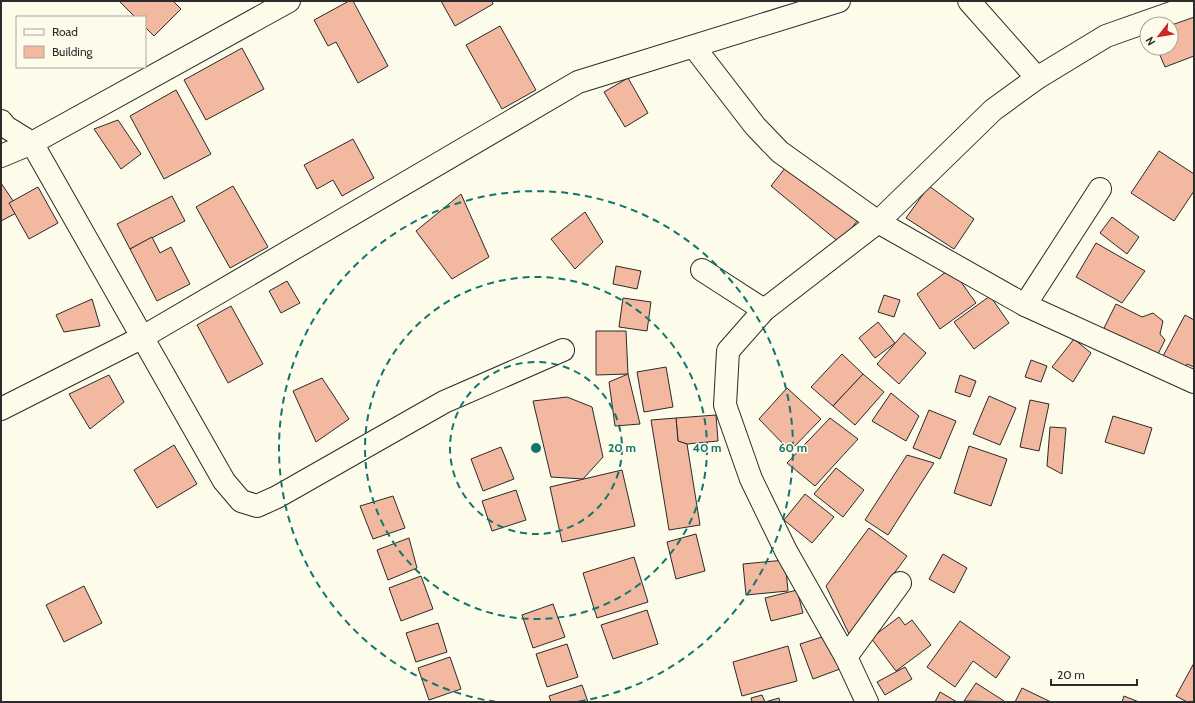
<svg xmlns="http://www.w3.org/2000/svg" width="1195" height="703" viewBox="0 0 1195 703" font-family="Cabin,sans-serif">
<rect width="100%" height="100%" fill="#fdfbea"/>
<g fill="#f2b8a0" stroke="#2b2b2b">
<polygon points="119,1 173,1 181,9 154,36 145,27 145,17 135,17"/>
<polygon points="349,1 353,1 388,66 358,83 336,42 328,46 314,20"/>
<polygon points="441,1 492,1 493,4 455,26"/>
<polygon points="1194,13 1194,56 1165,67 1157,48 1171,48 1171,24"/>
<polygon points="500,26 536,90 502,109 466,45"/>
<polygon points="242,48 264,89 206,120 184,80"/>
<polygon points="628,78 648,113 625,127 604,92"/>
<polygon points="176,90 211,154 164,179 130,116"/>
<polygon points="118,120 141,154 121,169 94,129"/>
<polygon points="353,139 374,178 342,196 333,180 317,189 304,165"/>
<polygon points="1159,151 1194,174 1194,191 1174,221 1131,193"/>
<polygon points="789,163 858,220 840,243 771,186"/>
<polygon points="1,183 20,211 1,221"/>
<polygon points="233,186 268,247 230,268 196,207"/>
<polygon points="929,186 974,219 954,249 906,218"/>
<polygon points="38,187 58,223 29,239 9,203"/>
<polygon points="461,194 489,257 452,279 416,231"/>
<polygon points="172,196 185,221 130,249 117,224"/>
<polygon points="585,212 603,242 575,269 551,239"/>
<polygon points="1112,217 1139,237 1127,254 1100,233"/>
<polygon points="152,237 160,253 171,247 190,284 157,301 130,249"/>
<polygon points="1096,243 1145,271 1122,303 1076,277"/>
<polygon points="616,266 641,271 637,289 613,284"/>
<polygon points="951,268 976,303 940,329 917,294"/>
<polygon points="287,281 300,303 281,313 269,291"/>
<polygon points="884,295 900,300 894,317 878,312"/>
<polygon points="990,296 1009,323 974,349 954,322"/>
<polygon points="623,298 651,302 647,331 619,327"/>
<polygon points="92,299 100,326 64,332 56,315"/>
<polygon points="1116,304 1142,317 1153,313 1163,321 1160,334 1165,340 1157,356 1103,330"/>
<polygon points="231,306 263,364 228,383 197,325"/>
<polygon points="1185,315 1194,320 1194,367 1187,364 1184,370 1162,358"/>
<polygon points="878,322 895,343 875,358 859,338"/>
<polygon points="596,331 626,331 628,374 596,375"/>
<polygon points="904,333 926,353 899,384 877,364"/>
<polygon points="1074,339 1091,353 1073,382 1052,367"/>
<polygon points="842,354 863,374 833,406 811,387"/>
<polygon points="1031,360 1047,366 1041,382 1025,377"/>
<polygon points="666,367 673,407 644,412 637,372"/>
<polygon points="628,374 640,424 615,426 609,382"/>
<polygon points="863,374 884,392 855,425 833,406"/>
<polygon points="109,375 124,402 90,429 69,394"/>
<polygon points="960,375 976,381 970,397 955,392"/>
<polygon points="322,378 349,419 316,442 293,391"/>
<polygon points="787,388 821,419 790,451 759,419"/>
<polygon points="891,393 919,416 906,441 872,421"/>
<polygon points="989,396 1016,408 1000,445 973,434"/>
<polygon points="567,397 592,407 603,457 583,479 551,477 533,401"/>
<polygon points="1030,400 1049,404 1039,451 1020,447"/>
<polygon points="929,410 956,421 940,459 913,448"/>
<polygon points="716,415 718,441 687,444 678,441 676,418"/>
<polygon points="1113,416 1152,428 1144,454 1105,442"/>
<polygon points="676,418 678,441 687,444 700,525 669,530 651,420"/>
<polygon points="830,418 858,439 815,486 787,463"/>
<polygon points="1050,427 1066,428 1062,474 1047,466"/>
<polygon points="174,445 197,484 157,508 134,470"/>
<polygon points="969,446 1007,459 991,506 954,493"/>
<polygon points="501,447 514,479 483,491 471,459"/>
<polygon points="907,455 934,463 888,535 865,520"/>
<polygon points="836,468 864,490 843,517 814,494"/>
<polygon points="622,470 635,526 562,542 550,487"/>
<polygon points="516,490 526,520 492,531 482,501"/>
<polygon points="805,494 834,517 812,543 784,520"/>
<polygon points="393,496 405,528 373,539 360,506"/>
<polygon points="869,528 907,556 849,634 826,586"/>
<polygon points="696,534 705,571 676,579 667,542"/>
<polygon points="409,538 417,568 388,580 377,550"/>
<polygon points="943,554 967,568 954,593 929,579"/>
<polygon points="634,557 648,602 597,618 583,573"/>
<polygon points="785,560 788,591 746,595 743,564"/>
<polygon points="421,576 433,609 401,621 389,588"/>
<polygon points="84,586 102,623 64,642 46,605"/>
<polygon points="797,590 803,613 771,621 765,598"/>
<polygon points="553,604 565,637 533,648 522,615"/>
<polygon points="647,610 658,644 613,659 601,625"/>
<polygon points="899,617 905,625 912,620 931,645 896,671 871,638"/>
<polygon points="960,621 1010,657 996,678 973,661 955,687 927,667"/>
<polygon points="438,623 447,652 416,662 406,633"/>
<polygon points="828,635 840,669 813,679 800,644"/>
<polygon points="567,644 578,677 547,687 536,654"/>
<polygon points="788,646 797,681 742,696 733,662"/>
<polygon points="450,657 461,689 429,700 418,668"/>
<polygon points="1194,663 1194,702 1187,702 1176,696"/>
<polygon points="905,667 912,679 885,695 877,682"/>
<polygon points="976,683 1004,701 1004,702 964,701"/>
<polygon points="582,685 588,702 551,702 549,696"/>
<polygon points="1022,688 1051,702 1015,702"/>
<polygon points="940,692 957,702 935,702"/>
<polygon points="762,695 765,702 779,698 780,702 752,702 751,698"/>
<polygon points="1124,696 1139,702 1122,702"/>
</g>
<g fill="none" stroke-linecap="round" stroke-linejoin="round">
<g stroke="#2b2b2b" stroke-width="24">
<g id="street">
<polyline points="969,1 1037,78"/>
<polyline points="694,47 755,126 780,152 878,222 1025,305 1194,382"/>
<polyline points="1,121 6,127 32,143 224,481 241,501 257,506 277,497 444,402 563,350"/>
<polyline points="1,156 32,143 289,1"/>
<polyline points="702,270 764,310"/>
<polyline points="1025,305 1100,189"/>
<polyline points="1,409 141,338 578,82 839,1"/>
<polyline points="846,657 900,583"/>
<polyline points="867,702 846,657 786,551 751,479 725,405 728,351 764,310 878,222 993,110 1037,78 1106,36 1194,5"/>
</g>
</g>
<use href="#street" stroke="#fdfbea" stroke-width="22"/>
</g>
<g fill="none" stroke="#0f766e" stroke-width="2" stroke-dasharray="7 5">
<circle cx="536" cy="448" r="86"/>
<circle cx="536" cy="448" r="171"/>
<path d="M496 702A257 257 0 1 1 576 702"/>
</g>
<circle cx="536" cy="448" r="6" fill="#0f766e" stroke="#fdfbea" stroke-width="2"/>
<g font-size="12" text-anchor="middle" font-weight="bold" fill="#0f766e" stroke="#fdfbea" stroke-width="3" stroke-linejoin="round" paint-order="stroke">
<text x="622" y="452">20 m</text>
<text x="707" y="452">40 m</text>
<text x="793" y="452">60 m</text>
</g>
<rect width="1195" height="703" fill="none" stroke="#2b2b2b" stroke-width="4"/>
<rect x="16" y="16" width="130" height="52" fill="#fdfbea" stroke="#a9a89e"/>
<rect x="24" y="29" width="20" height="6" fill="#fdfbea" stroke="#a9a89e"/>
<text x="52" y="36" font-size="12" fill="#2b2b2b">Road</text>
<rect x="24" y="46" width="20" height="12" fill="#f2b8a0" stroke="#a9a89e"/>
<text x="52" y="56" font-size="12" fill="#2b2b2b">Building</text>
<g transform="translate(1159 36) rotate(239)"><circle r="19" fill="#fdfbea" stroke="#a9a89e"/>
<path d="M0-3L7 15L0 10L-7 15Z" fill="#c62828"/>
<text y="-6" font-size="11" font-weight="bold" text-anchor="middle" fill="#2b2b2b">N</text>
</g>
<path d="M1051 679v6h86v-6" fill="none" stroke="#2b2b2b" stroke-width="2"/>
<text x="1057" y="679" font-size="12" fill="#2b2b2b" stroke="#fdfbea" stroke-width="3" paint-order="stroke">20 m</text>
</svg>
